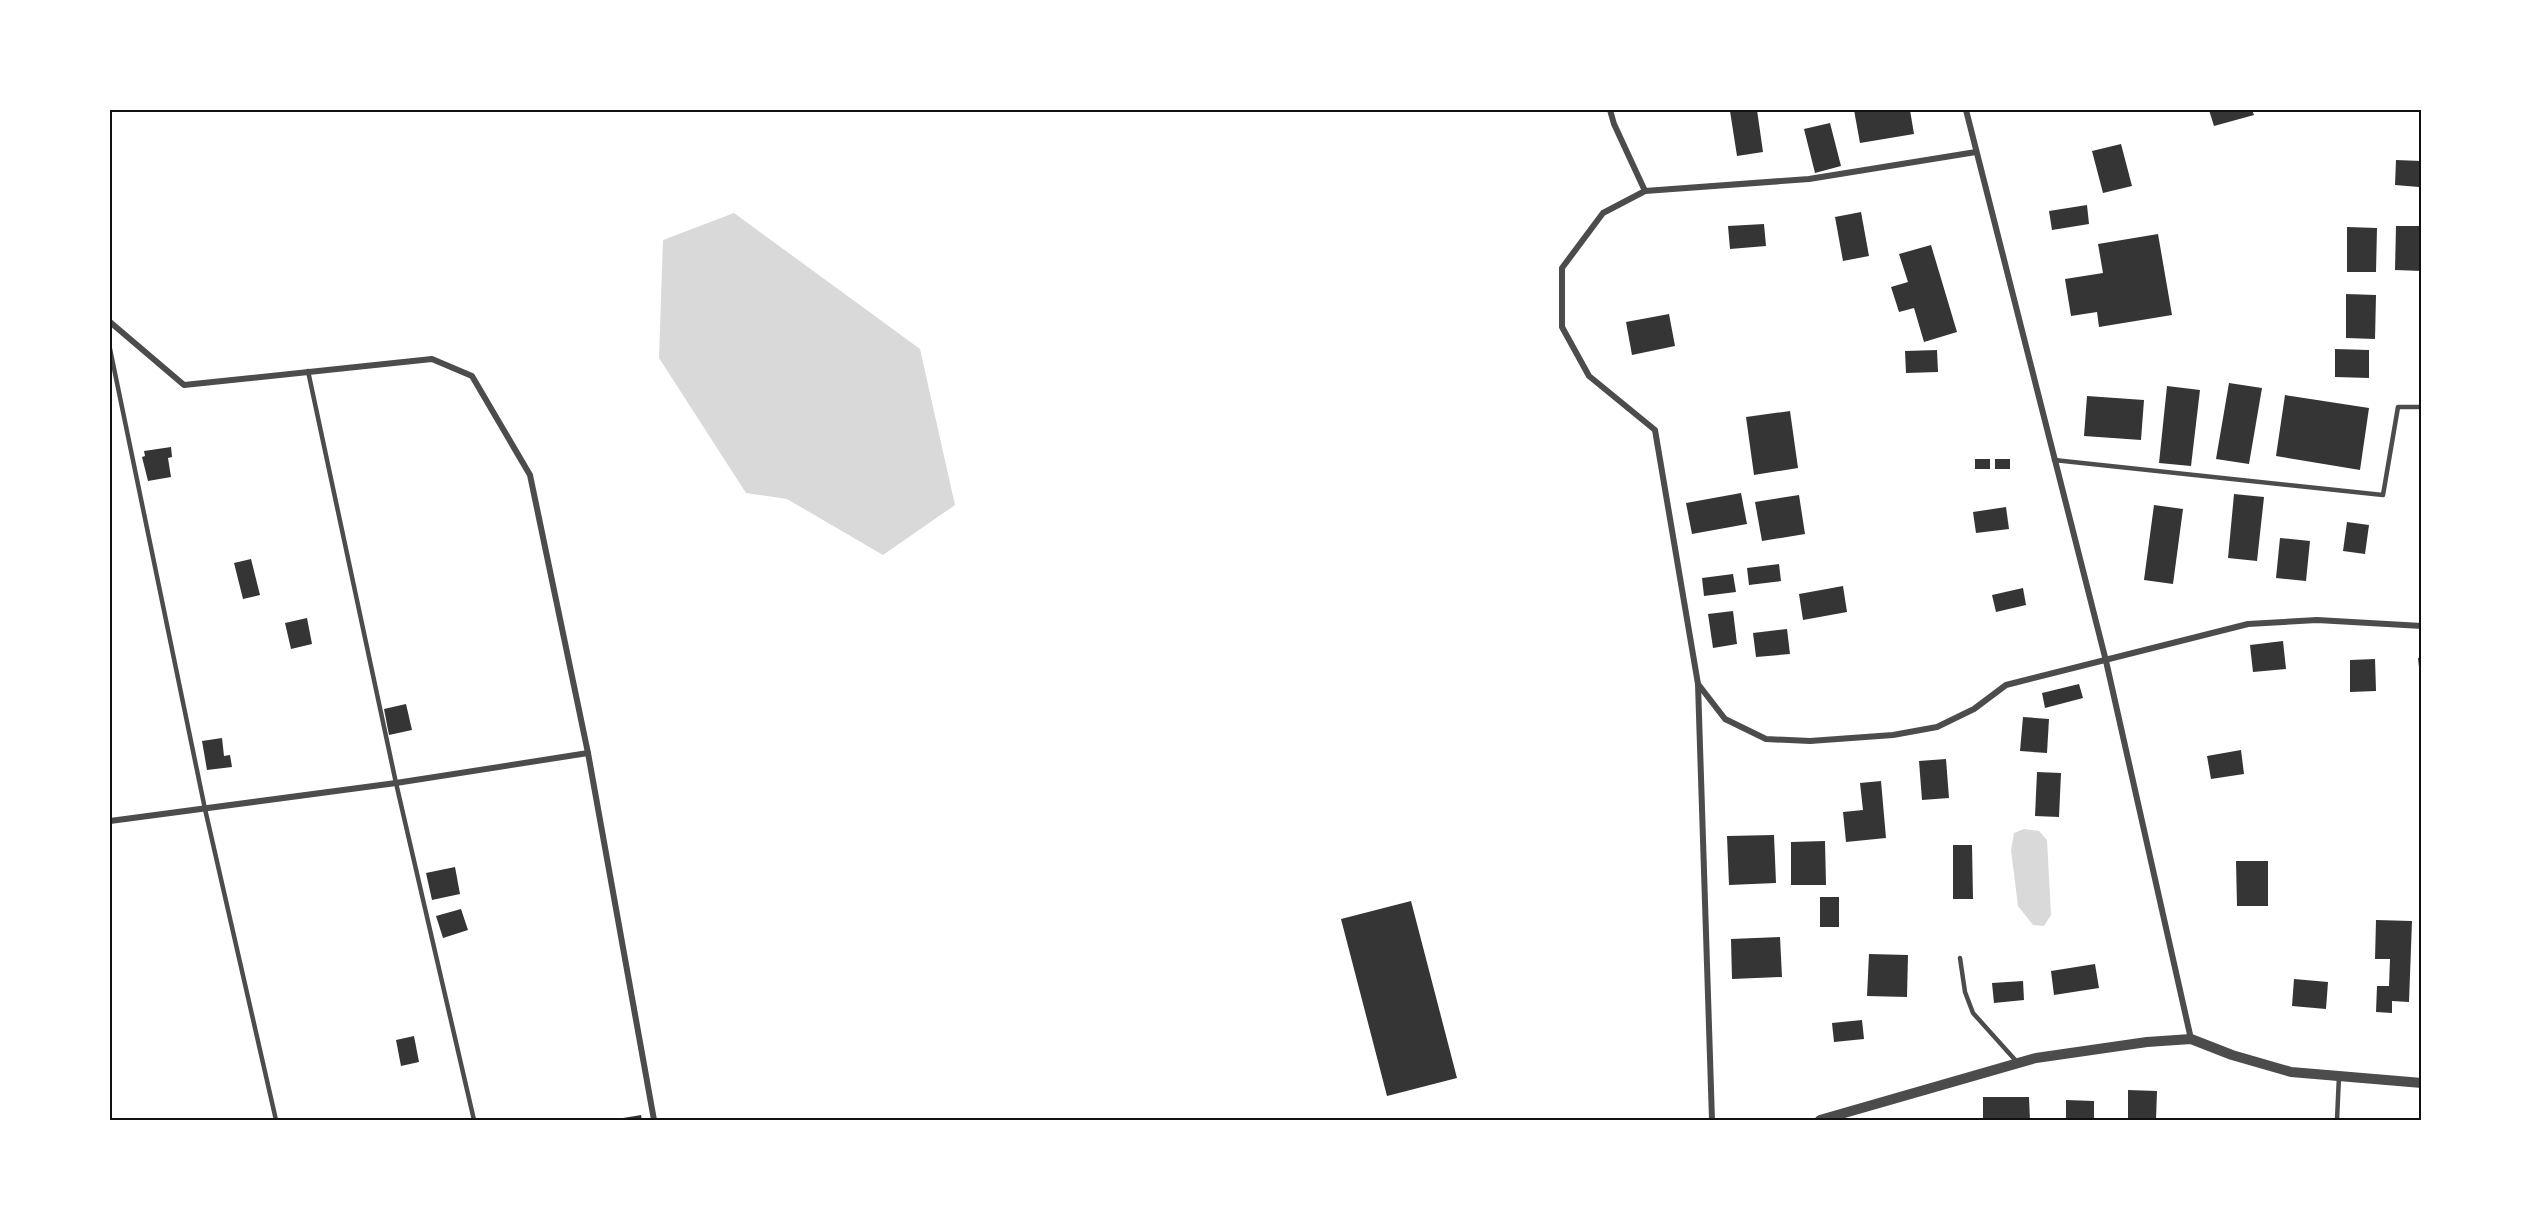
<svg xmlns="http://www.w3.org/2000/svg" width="2531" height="1230" viewBox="0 0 2531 1230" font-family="Lato,sans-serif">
<rect width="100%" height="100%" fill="#fff"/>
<g fill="#d9d9d9">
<polygon points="734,213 920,349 955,505 883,555 787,499 746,493 659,358 663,240"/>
<polygon points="2024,829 2039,831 2047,840 2051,915 2044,926 2033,925 2018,906 2011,850 2014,833"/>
</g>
<g fill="#353535">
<polygon points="1744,110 1757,110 1763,152 1737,156 1730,111"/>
<polygon points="1854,110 1910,110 1914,134 1860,143"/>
<polygon points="2209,110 2252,110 2254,115 2214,126"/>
<polygon points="1830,123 1841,166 1815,173 1804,129"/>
<polygon points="2121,144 2132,186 2103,193 2092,151"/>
<polygon points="2396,160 2421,161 2419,187 2395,185"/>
<polygon points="2087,205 2089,224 2052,230 2049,211"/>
<polygon points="1861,212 1869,256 1843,261 1835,217"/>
<polygon points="1764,224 1766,246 1730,249 1728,226"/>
<polygon points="2396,226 2422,226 2422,271 2395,270"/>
<polygon points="2347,227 2377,228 2376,272 2347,272"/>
<polygon points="2158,234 2172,315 2099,327 2097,312 2071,316 2065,279 2103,273 2098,244"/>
<polygon points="1931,245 1957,332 1924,342 1914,308 1899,312 1891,287 1908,282 1899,254"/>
<polygon points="2346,294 2376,295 2375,339 2346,338"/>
<polygon points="1669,314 1675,346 1632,355 1626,322"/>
<polygon points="2335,349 2369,350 2369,378 2335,377"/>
<polygon points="1937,350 1938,372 1906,373 1905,351"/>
<polygon points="2229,383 2262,388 2249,464 2216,459"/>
<polygon points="2167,386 2200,390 2191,466 2159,463"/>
<polygon points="2285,395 2369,408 2360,470 2276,456"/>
<polygon points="2087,396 2144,400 2141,440 2084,436"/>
<polygon points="1790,411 1798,468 1754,475 1746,417"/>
<polygon points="171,447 172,457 168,458 171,477 148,481 142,457 145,456 144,451"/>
<rect x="1975" y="459" width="15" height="10"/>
<rect x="1995" y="459" width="15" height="10"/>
<polygon points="1741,493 1747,524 1692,534 1686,503"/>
<polygon points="2234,494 2264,497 2257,561 2228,558"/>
<polygon points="1799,495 1805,534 1762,541 1755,502"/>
<polygon points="2154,505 2183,509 2173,584 2144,580"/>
<polygon points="2006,507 2009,529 1976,533 1973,512"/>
<polygon points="2347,522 2369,525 2365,554 2343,551"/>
<polygon points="2280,538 2310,541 2306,581 2276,578"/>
<polygon points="251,559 260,595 243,599 234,563"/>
<polygon points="1779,564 1781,581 1749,585 1747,568"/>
<polygon points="1733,574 1736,592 1704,596 1702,578"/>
<polygon points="1843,586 1847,612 1803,620 1799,594"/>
<polygon points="2023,588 2026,605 1996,612 1992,595"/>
<polygon points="1733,611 1737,644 1713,648 1708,614"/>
<polygon points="307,618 312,644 291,649 285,623"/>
<polygon points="1787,629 1790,654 1756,657 1753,633"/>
<polygon points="2283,641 2286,669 2253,672 2250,645"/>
<polygon points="2422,657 2422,676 2420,676 2418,658"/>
<polygon points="2375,659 2376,691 2350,692 2350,660"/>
<polygon points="2079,684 2083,698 2045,708 2042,693"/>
<polygon points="406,704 412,730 389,735 384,709"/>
<polygon points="2023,717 2049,719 2047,753 2020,751"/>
<polygon points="222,738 224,756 230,755 232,767 207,770 202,741"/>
<polygon points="2241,750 2244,774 2211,779 2207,756"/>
<polygon points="1946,759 1949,798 1922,800 1919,761"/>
<polygon points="2037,772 2061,773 2059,817 2035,816"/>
<polygon points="1881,781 1886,838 1846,842 1843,812 1863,810 1860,783"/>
<polygon points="1774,835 1776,883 1729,885 1727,836"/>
<polygon points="1825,841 1826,885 1791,885 1791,842"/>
<polygon points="1953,845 1972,845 1973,899 1953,899"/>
<polygon points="2236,861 2268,861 2268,906 2237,906"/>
<polygon points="455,867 460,894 432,900 426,873"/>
<rect x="1820" y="897" width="19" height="30"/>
<polygon points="1411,901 1457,1078 1387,1096 1341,919"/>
<polygon points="461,909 468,930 443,938 436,916"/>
<polygon points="2376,920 2412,921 2409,1002 2392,1001 2392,1013 2376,1012 2377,986 2389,986 2390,959 2375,959"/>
<polygon points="1780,937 1782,977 1732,979 1731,939"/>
<polygon points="1869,954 1908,955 1907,997 1867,996"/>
<polygon points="2095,964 2099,988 2054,995 2051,971"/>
<polygon points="2294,979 2328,982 2326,1009 2292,1006"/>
<polygon points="2023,981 2024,1000 1994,1003 1992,983"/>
<polygon points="1862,1020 1864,1039 1834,1042 1832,1023"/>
<polygon points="414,1036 419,1062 401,1066 396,1040"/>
<polygon points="2128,1090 2157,1091 2156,1120 2128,1120"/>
<polygon points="1983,1097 2029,1097 2030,1120 1983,1120"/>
<polygon points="2066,1100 2094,1101 2094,1120 2066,1120"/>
<polygon points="641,1115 642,1120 617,1120 617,1119"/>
</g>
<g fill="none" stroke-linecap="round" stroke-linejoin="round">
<g stroke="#4c4c4c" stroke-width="4.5">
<polyline points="110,349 205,809 276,1120"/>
<polyline points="308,371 396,783 474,1120"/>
<polyline points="2054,460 2383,495 2398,407 2422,407"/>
<polyline points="1960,958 1965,992 1973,1013 2017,1062"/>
<polyline points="2337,1120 2339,1076"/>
</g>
<g stroke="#4c4c4c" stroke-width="6">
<polyline points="1610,110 1614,124 1645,191 1809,179 1976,152"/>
<polyline points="1966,110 2106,661 2191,1039"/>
<polyline points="1645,191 1603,213 1562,268 1562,327 1589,376 1655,430 1698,684 1725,719 1766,739 1810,741 1893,735 1937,727 1974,709 2006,685 2248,624 2317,620 2422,626"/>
<polyline points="110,322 184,385 432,359 472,376 530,475 588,753 654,1120"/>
<polyline points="1698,684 1712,1120"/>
<polyline points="110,821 396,783 588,753"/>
</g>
<polyline stroke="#4c4c4c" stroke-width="10" points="1820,1120 2036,1058 2147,1042 2191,1039 2232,1055 2291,1072 2422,1083"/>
</g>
<rect width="2531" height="1230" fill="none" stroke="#ffffff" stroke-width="222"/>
<rect x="111" y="111" width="2309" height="1008" fill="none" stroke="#111" stroke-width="2"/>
</svg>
